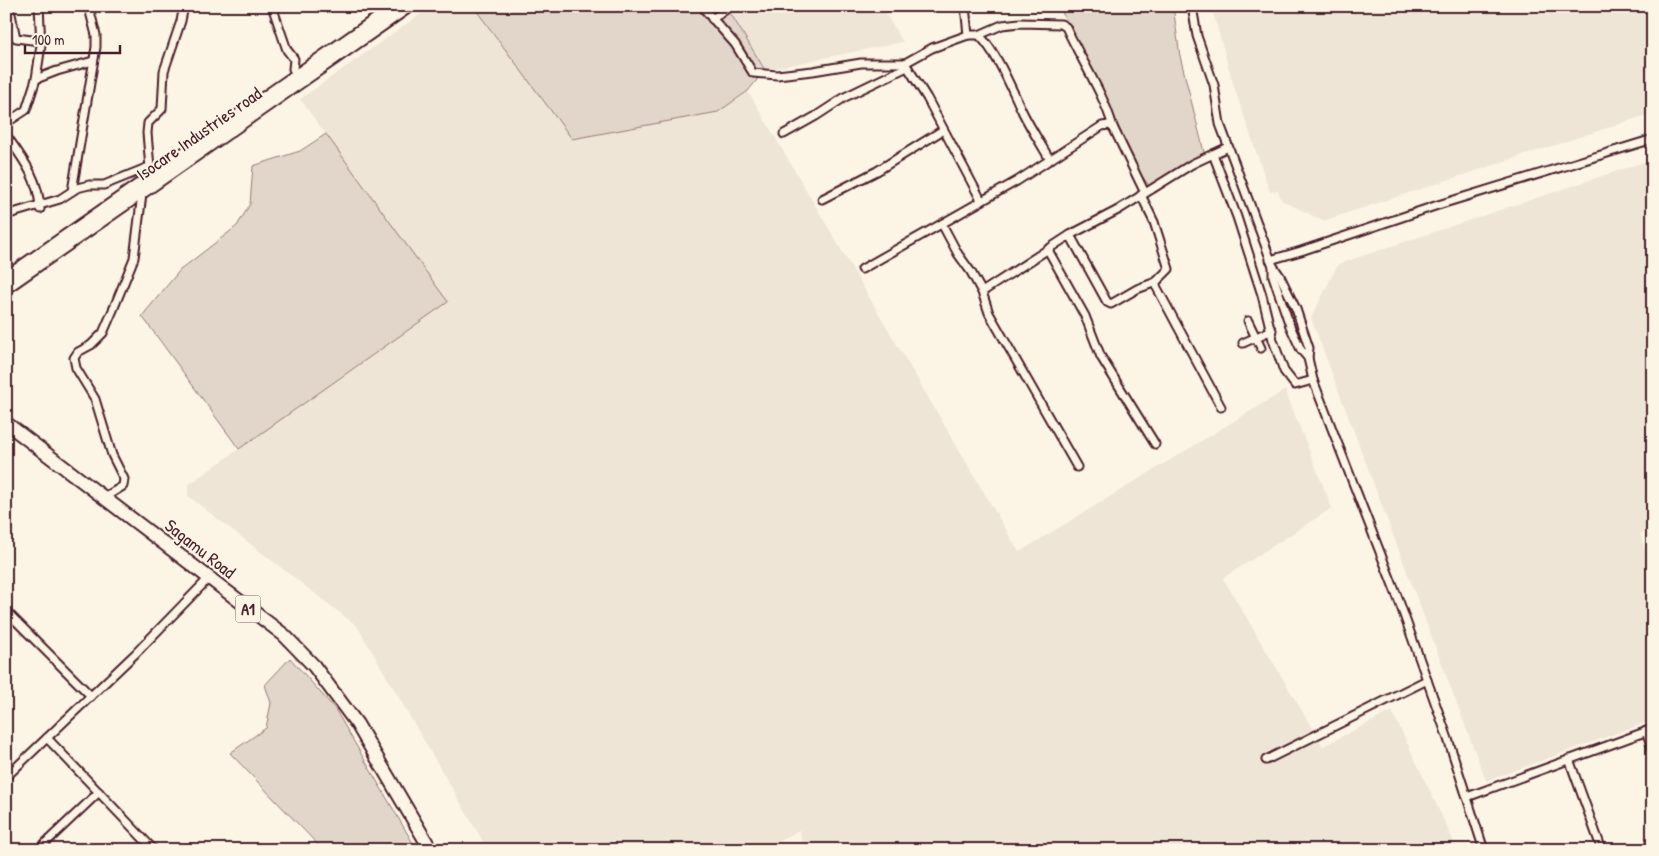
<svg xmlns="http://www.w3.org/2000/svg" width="1659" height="856" viewBox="0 0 1659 856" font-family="'Patrick Hand',sans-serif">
<rect width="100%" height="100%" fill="#fcf5e5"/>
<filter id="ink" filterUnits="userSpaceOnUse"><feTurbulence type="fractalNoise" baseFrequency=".02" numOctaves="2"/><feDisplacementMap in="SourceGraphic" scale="10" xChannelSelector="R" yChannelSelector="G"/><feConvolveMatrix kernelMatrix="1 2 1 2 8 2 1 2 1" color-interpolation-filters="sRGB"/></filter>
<g filter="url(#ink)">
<g fill="#eee5d7">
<polygon points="432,6 473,6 572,139 718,112 748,91 1019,552 1285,390 1332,508 1223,578 1323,746 1392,711 1458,850 804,850 799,830 765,850 488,850 357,626 188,496 188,485 447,302 300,99"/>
<polygon points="726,6 881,6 903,42 765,70"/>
<polygon points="1211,6 1653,6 1653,113 1323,221 1281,200 1278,191 1270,192 1235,90"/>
<polygon points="1653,159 1653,529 1640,534 1653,575 1653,720 1486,781 1311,318 1338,264"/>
</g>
<g fill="#e2d5ca" stroke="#967a7a">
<polygon points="473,6 726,6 765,70 748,91 718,112 572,139"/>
<polygon points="1081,6 1173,6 1180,56 1206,160 1155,193 1141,175 1062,12"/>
<polygon points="326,134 448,302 239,449 142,316 180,270 237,226 250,204 253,166 300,151"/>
<polygon points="290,658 335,709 417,850 323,850 230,753 266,728 271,703 265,685"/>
</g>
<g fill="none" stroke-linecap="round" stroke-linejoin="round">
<g stroke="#4a1f2b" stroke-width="11">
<g id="street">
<polyline points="7,6 11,14 16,38 40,41"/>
<polyline points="272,6 287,50 294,59 293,69 297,75"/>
<path d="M704,6L705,10L735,44L753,73L777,75L813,71L861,63H905L932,48L968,35H979L1002,25L1020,23L1061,24L1066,27C1081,60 1103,92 1113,127"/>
<polyline points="965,6 968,35"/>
<polyline points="1192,6 1197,36 1214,85 1220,124 1273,266 1273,276 1290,326 1301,350 1308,358 1313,380 1399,601 1448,739 1484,850"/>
<polyline points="712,19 731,6"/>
<path d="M979,35C998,54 1011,88 1023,113C1031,129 1041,144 1050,160"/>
<polyline points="905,63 927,98 981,200"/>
<polyline points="36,79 57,71 93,61"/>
<polyline points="6,123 26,110 36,79 41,45 39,6"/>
<polyline points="784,134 816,116 845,97 907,67"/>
<path d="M6,135C23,159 39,179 40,209"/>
<polyline points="1213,154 1237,217 1262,295 1273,340 1284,371 1295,385 1313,380"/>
<polyline points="150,168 147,133 148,123 162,109 164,71 181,21 184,6"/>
<polyline points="72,191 96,47 96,35 89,8"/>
<polyline points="1141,195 1154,222 1169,269 1156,282 1156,286 1221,407"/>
<polyline points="822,199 877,171 943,130"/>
<polyline points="6,215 60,199 77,188 89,185 104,185 146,168 154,169"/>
<polyline points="942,224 958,254 971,272 982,292 989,313 1077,467"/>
<polyline points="1070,235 1107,302 1111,304 1137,289 1156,282"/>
<polyline points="1048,250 1085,316 1101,357 1155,444"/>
<polyline points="1270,260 1301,251 1438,205 1653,139"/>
<polyline points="1273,266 1280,276 1296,309 1309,348 1308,358"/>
<polyline points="862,269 1017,181 1102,126 1109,125 1113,127 1145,193"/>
<polyline points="982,292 1070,235 1118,210 1192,164 1228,147"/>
<polyline points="1248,321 1261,348"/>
<polyline points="1243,343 1272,330"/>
<polyline points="105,497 123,486 124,479 112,455 95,399 76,368 74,358 78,352 91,345 103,333 113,310 134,258 142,194"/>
<polyline points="6,611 91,696"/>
<polyline points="1646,731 1653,750"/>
<polyline points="47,738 154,850"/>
<polyline points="1569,759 1602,850"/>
<polyline points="1266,760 1427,680"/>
<polyline points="6,777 135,654 209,578"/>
<polyline points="1467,797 1653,729"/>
<polyline points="38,850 99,792"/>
</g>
</g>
<g stroke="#4a1f2b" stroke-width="14">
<g id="secondary">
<polyline points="6,277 395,6"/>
<polyline points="6,288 410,6"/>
</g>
</g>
<g stroke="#4a1f2b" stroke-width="16">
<polyline id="highway" points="6,423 284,635 314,666 357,724 431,850"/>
</g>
<use href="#street" stroke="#fcf5e5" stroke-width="7"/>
<use href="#secondary" stroke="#fcf5e5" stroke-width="10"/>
<use href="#highway" stroke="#fcf5e5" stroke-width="12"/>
</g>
</g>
<g text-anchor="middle" stroke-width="4.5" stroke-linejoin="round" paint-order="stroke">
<rect fill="#fcf5e5" stroke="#7f5f63" stroke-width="1" x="235.5" y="595.5" width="25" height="27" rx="4"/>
<g font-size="16" font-weight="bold" fill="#4a1f2b">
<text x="248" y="615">A1</text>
</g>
<g font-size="18" fill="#4a1f2b" stroke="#fcf5e5">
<text transform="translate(199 134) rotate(-35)" y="6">Isocare Industries road</text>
<text transform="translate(200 549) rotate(38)" y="6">Sagamu Road</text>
</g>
</g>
<rect width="1659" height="856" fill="none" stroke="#fcf5e5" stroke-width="25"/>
<rect x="12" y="12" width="1634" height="831" fill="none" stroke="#4a1f2b" stroke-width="2" filter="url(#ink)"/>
<path d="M25 45v8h95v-8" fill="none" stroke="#4a1f2b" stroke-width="2.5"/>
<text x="32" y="45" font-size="15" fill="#4a1f2b" stroke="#fcf5e5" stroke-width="4" paint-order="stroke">100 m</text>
</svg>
